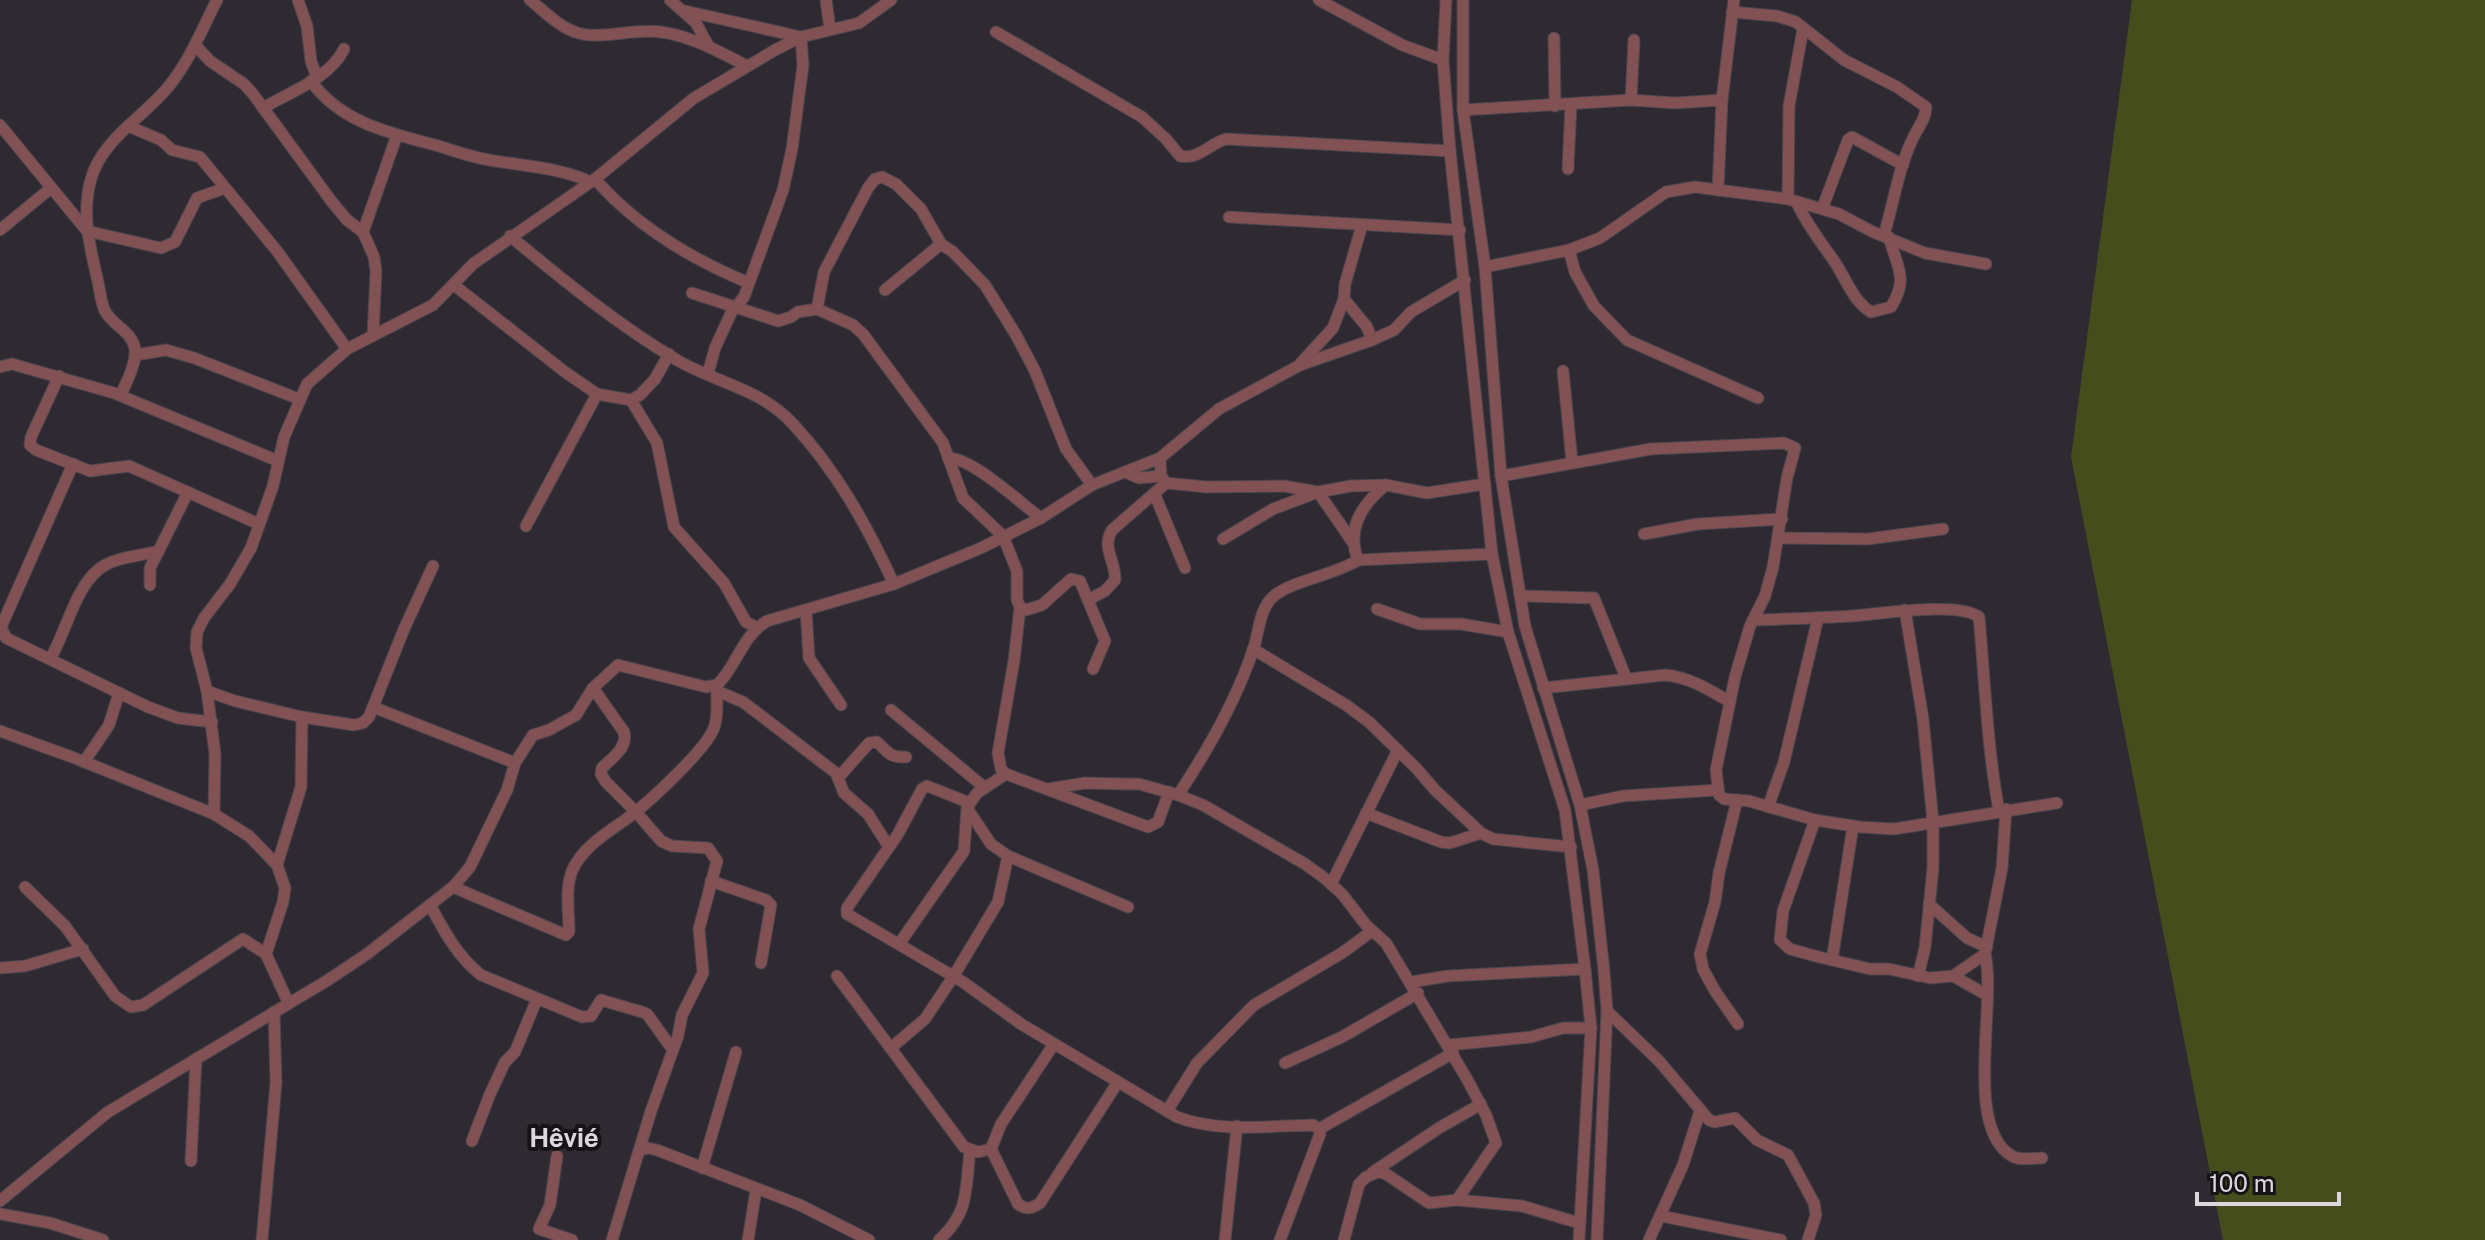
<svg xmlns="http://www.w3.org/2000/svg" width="2485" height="1240" viewBox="0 0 2485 1240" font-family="'Public Sans',sans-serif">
<rect width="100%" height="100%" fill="#2f2932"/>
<polygon fill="#444d1b" points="2132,0 2485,0 2485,1240 2223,1240 2071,457"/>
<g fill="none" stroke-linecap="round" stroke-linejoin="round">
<g stroke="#4b454d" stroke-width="13">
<g id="minor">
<polyline points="298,0 307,26 311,61 317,78"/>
<path d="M530,0C544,11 558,26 575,32C598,41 634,28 661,32C691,36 720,52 747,66"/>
<polyline points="670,0 696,23 709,47"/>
<polyline points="826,0 830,29"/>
<polyline points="1319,0 1402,45 1443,60"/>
<polyline points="1446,0 1443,60 1450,151 1492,554 1508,632 1565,810 1585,969 1591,1028 1579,1240"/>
<polyline points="1463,0 1463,110 1485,267 1501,476 1525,626 1580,805 1593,870 1604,971 1607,1011 1597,1240"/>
<polyline points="685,11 801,37 803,65 792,149 783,190 744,297 732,311 715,348 708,373"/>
<path d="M1732,12L1777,16L1796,22L1844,60L1897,87L1926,107C1926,118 1919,126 1914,136C1898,168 1894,202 1884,235"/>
<path d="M996,32L1142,117L1166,139L1180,156C1199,160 1209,144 1226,139L1450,151"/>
<polyline points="1554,38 1555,106"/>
<polyline points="195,45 210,61 244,84 253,94 332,202 347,220 363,232 374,257 376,271 373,336"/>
<path d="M311,81C340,122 389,133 435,145C452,150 470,157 489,160C524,166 558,167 591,182"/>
<polyline points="1631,100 1634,40"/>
<path d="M263,108C290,92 330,78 344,49"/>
<polyline points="1463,110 1631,100 1675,103 1722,100"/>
<polyline points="0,125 87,231 161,248 175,242 197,198 225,188"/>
<polyline points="128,126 161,140 172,150 200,157 277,251 347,349"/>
<polyline points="1568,169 1571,104"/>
<path d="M595,179C636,226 691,259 749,283"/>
<polyline points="1718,190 1722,100 1734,0"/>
<polyline points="1788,199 1789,106 1803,29"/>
<path d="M1797,203C1807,225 1821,242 1834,261C1847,280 1852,300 1871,312L1891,307C1909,278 1897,268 1889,237"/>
<polyline points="1822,209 1848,140 1852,137 1903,165"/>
<polyline points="1229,217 1460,230"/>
<polyline points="1362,225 1345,284 1344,299 1367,327 1372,340"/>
<polyline points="0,230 51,188"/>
<polyline points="363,232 397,135"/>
<path d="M510,236C563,280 618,325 677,360C716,383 760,388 793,424C837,471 867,526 894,584"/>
<polyline points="1569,250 1575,272 1594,306 1627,340 1758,398"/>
<polyline points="1485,267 1569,250 1600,238 1666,192 1695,187 1788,199 1839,214 1873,232 1925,253 1986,264"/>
<polyline points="454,285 565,372 597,394 631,400 640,395 655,379 669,354"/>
<polyline points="885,290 941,244"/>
<polyline points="692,293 778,321 791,317 798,312 817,309 853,325 863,334 943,443 963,498 1003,536 1017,571 1017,600 1020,607 1014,661 998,753 1001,769 1006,774 1148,827 1158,822 1169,792"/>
<polyline points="817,309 824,272 868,188 875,179 882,177 896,184 921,209 941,244 953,252 985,285 1016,335 1035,371 1066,449 1092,485"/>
<polyline points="135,355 166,350 194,358 299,399"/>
<polyline points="1300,364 1333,328 1344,299"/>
<polyline points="0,367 12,364 114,393 278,461"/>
<polyline points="1563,371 1572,462"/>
<polyline points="59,376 31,437 30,445 36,450 90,471 129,466 259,524"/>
<path d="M121,395C126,382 137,363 135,349C132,331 113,326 105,311C101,303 100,291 98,282C90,247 81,214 91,179C102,139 145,116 169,86C190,60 202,29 217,0"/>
<polyline points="631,400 657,443 674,527 724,583 746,622 756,627"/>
<path d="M948,458C973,458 1020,503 1041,518"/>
<polyline points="1160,458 1161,476 1166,483 1207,487 1284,486 1318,492 1351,486 1386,485 1427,493 1485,484"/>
<polyline points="73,464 1,627 6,638 148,707 178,718 212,722"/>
<polyline points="1125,472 1139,478 1161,476"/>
<polyline points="1501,476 1651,449 1784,443 1795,448 1787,478 1773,567 1765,596 1750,626 1735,677 1716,770 1719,795 1724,799 1749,801 1815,820 1860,827 1894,829 2057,803"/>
<polyline points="1155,495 1185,568"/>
<polyline points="526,526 597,394"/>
<polyline points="1644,534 1698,524 1782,519"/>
<polyline points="1778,538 1868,539 1943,529"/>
<polyline points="1223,539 1273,509 1318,492 1354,544"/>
<path d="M1358,560C1346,529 1362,504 1386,485"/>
<polyline points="150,585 150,568 188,492"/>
<polyline points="1520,596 1594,598 1626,678"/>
<path d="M1088,600L1105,591L1115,580C1116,561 1101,548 1112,530L1166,483"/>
<polyline points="1020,607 1026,610 1042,605 1071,579 1080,581 1105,641 1093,669"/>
<polyline points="1377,609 1420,624 1461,624 1508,632"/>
<polyline points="806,610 809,658 841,705"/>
<polyline points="1905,610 1923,719 1933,822 1933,868 1925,948 1918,976"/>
<path d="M1753,620C1786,619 1819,618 1852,616C1879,614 1958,601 1979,617C1985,682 1987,746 1999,811"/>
<polyline points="1253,649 1346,705 1369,722 1417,769 1435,790 1481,833 1493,839 1571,847"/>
<path d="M50,659C66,633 74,590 98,570C112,557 141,556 159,551"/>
<path d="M593,688L624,732C628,748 612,758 602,768L601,774L606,782L636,812L661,841L672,846L708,848L717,861L699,929L703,973L682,1015L678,1036L651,1111L612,1240"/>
<path d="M1543,688L1666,675C1691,678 1708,689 1730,702"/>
<polyline points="207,691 235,701 302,717 354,725 363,723 369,717 404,629 433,566"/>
<polyline points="717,691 743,702 836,773 844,793 868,814 889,847"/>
<polyline points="373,707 515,763"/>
<polyline points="891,710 984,787"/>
<polyline points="0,731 72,757 214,814 249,836 277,865 285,888 283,902 266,954"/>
<polyline points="84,762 109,725 119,693"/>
<path d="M838,778L869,743L877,742C888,752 890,758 906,757"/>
<polyline points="1048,789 1085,783 1126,784 1139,784 1178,795 1203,805 1305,864 1323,877 1342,894 1366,925 1386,943 1467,1079 1486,1115 1496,1143 1457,1200 1429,1203 1386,1174 1378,1172 1366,1177 1359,1184 1344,1240"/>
<path d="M1178,795C1208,750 1237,699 1254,647C1259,631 1260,607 1274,596C1291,581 1335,575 1358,560L1492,554"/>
<polyline points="1737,800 1719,873 1715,902 1700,954 1703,969 1715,991 1738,1024"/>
<path d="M970,803L927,786L922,789L898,834L847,908V914L963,982L1021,1024L1177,1117C1219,1133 1268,1126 1313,1125L1319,1129L1320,1134L1280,1240"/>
<polyline points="1580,805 1623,796 1717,790"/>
<polyline points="1768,807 1784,762 1818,618"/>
<polyline points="967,808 991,844 1008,856 1128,907"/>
<polyline points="1366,813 1441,842 1450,843 1481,833"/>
<polyline points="214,814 215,754 207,691 196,648 197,632 204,618 230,584 251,548 273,486 284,437 307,384 347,349 433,305 473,264 595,179 694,98 775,50 801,37 859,23 891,0"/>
<polyline points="1815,820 1783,911 1780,940 1790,949 1819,957 1870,969 1889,969 1930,978 1953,976 1985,954 2002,868 2006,809"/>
<polyline points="277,865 301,787 302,717"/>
<polyline points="711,881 766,900 771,905 761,963"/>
<polyline points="1331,884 1398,750"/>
<polyline points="25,887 65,926 115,996 131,1007 143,1005 243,939 266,954 288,1002"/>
<path d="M453,887L566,935L569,932C569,912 565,889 572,871C582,848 605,834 625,820C646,805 705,751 714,728C719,715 716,699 717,685"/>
<polyline points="1929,904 1967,938 1987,947"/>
<path d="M430,905C444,931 457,956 481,975L582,1017L591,1016L601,1000L642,1012L647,1014L673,1050"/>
<polyline points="899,944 964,851 967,808 977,793 1006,774"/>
<path d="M1985,954C1997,1003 1963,1128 2012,1156C2020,1161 2032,1158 2042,1158"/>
<polyline points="1832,960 1853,826"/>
<polyline points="0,968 25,966 83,949"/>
<polyline points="837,976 964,1147 978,1152 991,1149"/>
<polyline points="1953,976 1987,995"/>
<polyline points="1411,982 1448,976 1585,969"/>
<polyline points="1607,1011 1659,1061 1709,1120 1715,1122 1735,1118 1757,1140 1788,1155 1814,1203 1816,1215 1808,1240"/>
<polyline points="1449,1045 1531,1037 1563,1028 1591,1028"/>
<polyline points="892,1047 925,1019 953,977 998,902 1008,856"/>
<polyline points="1285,1063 1342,1037 1418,993"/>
<polyline points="1167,1111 1197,1063 1254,1005 1342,953 1372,931"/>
<polyline points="1319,1129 1453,1053"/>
<polyline points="472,1141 490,1094 505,1062 515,1052 537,999"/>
<path d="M991,1149L1018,1204C1027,1210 1031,1209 1040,1203L1118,1082"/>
<polyline points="991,1149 1001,1124 1054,1044"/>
<polyline points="641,1150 648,1148 657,1150 800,1205 869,1240"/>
<polyline points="557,1156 550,1205 539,1229 572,1240"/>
<polyline points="191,1161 196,1059"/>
<polyline points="702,1168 736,1052"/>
<polyline points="1373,1172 1439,1128 1481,1104"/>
<polyline points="1457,1200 1522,1206 1579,1223"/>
<path d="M0,1201L108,1112L328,980L367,954L453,887L470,867L507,790L515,763L533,735L549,730L576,715L593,688L618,665L706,687L717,685C737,666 741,637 767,621L894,584L981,548L1041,518L1092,485L1160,458L1219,409L1300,365L1372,340L1394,330L1411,312L1465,280"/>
<polyline points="0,1214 50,1223 103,1240"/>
<polyline points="1661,1216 1781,1240"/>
<polyline points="262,1240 276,1083 274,1012"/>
<polyline points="748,1240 756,1190"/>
<path d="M939,1240C970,1212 965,1190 970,1151"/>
<polyline points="1225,1240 1237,1126"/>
<polyline points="1649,1240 1683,1165 1700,1111"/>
</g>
</g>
<use href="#minor" stroke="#815154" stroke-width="11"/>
</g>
<g text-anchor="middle" stroke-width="8" stroke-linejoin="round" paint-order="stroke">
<g font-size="26" font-weight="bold" fill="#dbd7dd" stroke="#161317">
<text x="564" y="1147">Hêvié</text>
</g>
</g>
<path d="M2197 1192v12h142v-12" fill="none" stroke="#dbd7dd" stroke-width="4"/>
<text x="2209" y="1192" font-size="24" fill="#dbd7dd" stroke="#161317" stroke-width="6" paint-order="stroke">100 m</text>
</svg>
